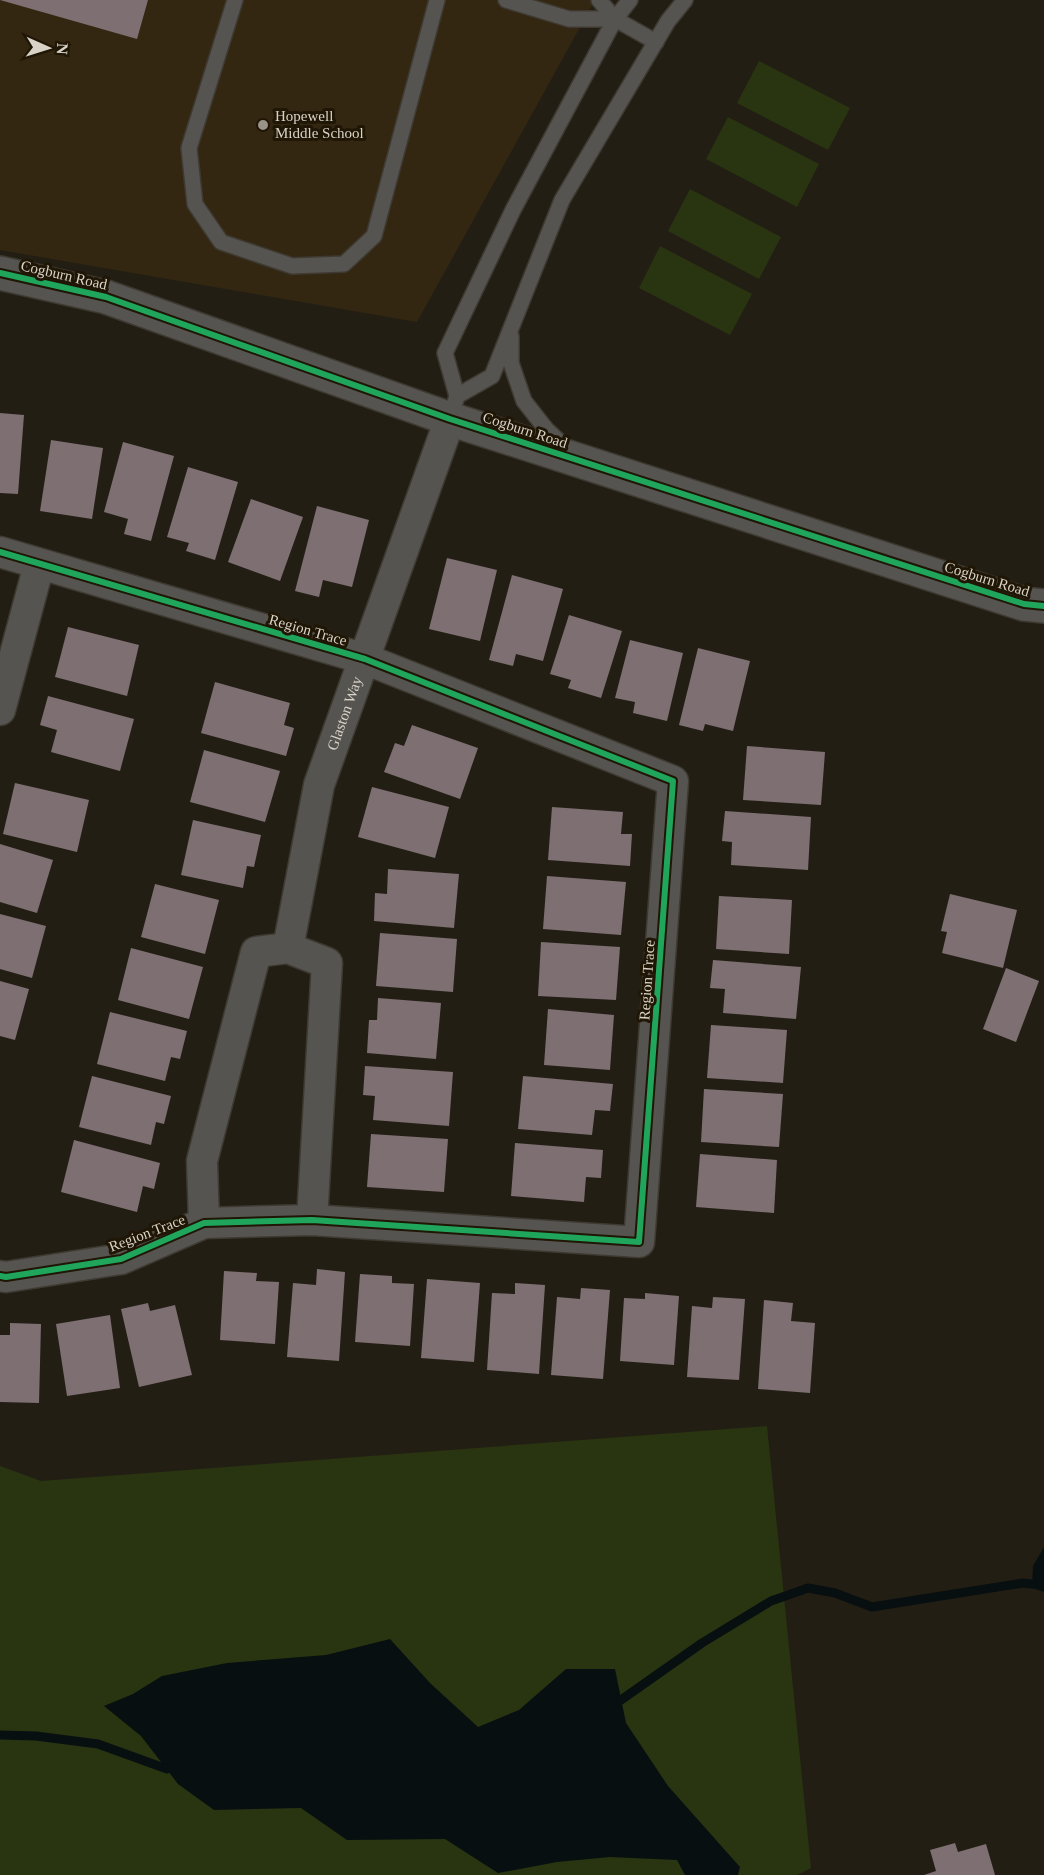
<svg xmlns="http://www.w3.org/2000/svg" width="1044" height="1875" viewBox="0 0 1044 1875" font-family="Georgia,serif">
<rect width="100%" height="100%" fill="#231e14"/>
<polygon fill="#332711" points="0,0 595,0 417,322 0,250"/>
<g fill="#293411">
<polygon points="759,61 850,108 828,150 737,103"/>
<polygon points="728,117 819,164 797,207 706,159"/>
<polygon points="690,189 781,237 759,279 668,231"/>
<polygon points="660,246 752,294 730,335 639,288"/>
<polygon points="767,1426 811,1868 797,1875 0,1875 0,1466 41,1481"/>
</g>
<g fill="#070f10">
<polygon points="1044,1547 1044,1592 1032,1588 1033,1566"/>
<polygon points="390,1639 430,1683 478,1727 519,1710 566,1669 615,1669 626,1723 668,1786 740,1867 738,1875 685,1875 677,1860 610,1857 557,1862 498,1873 445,1839 347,1840 301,1808 214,1810 178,1784 141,1736 104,1706 133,1694 162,1676 227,1663 326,1655"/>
</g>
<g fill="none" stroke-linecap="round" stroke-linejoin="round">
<g stroke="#070f10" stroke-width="9">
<polyline points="621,1700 702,1643 771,1601 808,1588 835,1593 872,1607 1023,1583 1032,1584"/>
<polyline points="0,1735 36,1736 98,1744 167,1769"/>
</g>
</g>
<g fill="#7e6f72">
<polygon points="0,0 148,0 137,39"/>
<polygon points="0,413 24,415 18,494 0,493"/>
<polygon points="51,440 103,448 92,519 40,511"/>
<polygon points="123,442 174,456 151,541 124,534 128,519 104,512"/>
<polygon points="188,467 238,482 215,560 186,551 189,543 167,537"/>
<polygon points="251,499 303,517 280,581 228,562"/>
<polygon points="317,506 369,520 352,587 323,580 319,597 295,591"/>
<polygon points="447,558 497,570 480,641 429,629"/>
<polygon points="512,575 563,589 543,661 516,654 513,666 489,660"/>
<polygon points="569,615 622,631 601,698 568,688 571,680 550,674"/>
<polygon points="68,627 139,645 127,696 55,677"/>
<polygon points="630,640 683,653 667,721 633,713 635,702 615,698"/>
<polygon points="698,648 750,661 733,731 705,724 703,731 679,725"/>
<polygon points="215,682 290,703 284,725 294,728 286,756 201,733"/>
<polygon points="48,696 134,719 120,771 51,752 57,730 40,725"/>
<polygon points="412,725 478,748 460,799 384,772 395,743 404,746"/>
<polygon points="747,746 825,752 821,805 743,800"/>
<polygon points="204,750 280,771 265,822 190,802"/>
<polygon points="15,783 89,800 77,852 3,834"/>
<polygon points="372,787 449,807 435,858 358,837"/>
<polygon points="552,807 623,812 621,834 632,834 630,866 548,860"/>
<polygon points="725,811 811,817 808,870 731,865 732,842 722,841"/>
<polygon points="193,820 261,835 254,867 247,866 243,888 181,875"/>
<polygon points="0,844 53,860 37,913 0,902"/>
<polygon points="388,869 459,874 454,928 374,921 375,893 387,894"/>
<polygon points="547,876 626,882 621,935 543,929"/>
<polygon points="155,884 219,900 205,954 141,937"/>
<polygon points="950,894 1017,910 1003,968 942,953 947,932 941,931"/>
<polygon points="719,896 792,900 789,954 716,949"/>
<polygon points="0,914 46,926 32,978 0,969"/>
<polygon points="380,933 457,939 453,992 376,986"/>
<polygon points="541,942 620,947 616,1000 538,996"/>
<polygon points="131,948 203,967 189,1019 118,1000"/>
<polygon points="713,960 801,967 796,1019 723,1013 725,989 710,988"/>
<polygon points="1006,968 1039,981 1016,1042 983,1029"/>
<polygon points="0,981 29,989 15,1040 0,1036"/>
<polygon points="378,998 441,1003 436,1059 367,1053 369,1020 377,1020"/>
<polygon points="548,1009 614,1015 610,1070 544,1065"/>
<polygon points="110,1012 187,1031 180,1059 171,1057 165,1081 97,1064"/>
<polygon points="711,1025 787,1030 783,1083 707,1078"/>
<polygon points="365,1066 453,1072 449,1126 373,1120 375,1096 363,1095"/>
<polygon points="92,1076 171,1096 164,1124 156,1122 151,1145 79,1127"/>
<polygon points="523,1076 613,1084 610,1111 595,1110 592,1135 518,1129"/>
<polygon points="704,1089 783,1094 779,1147 701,1142"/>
<polygon points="371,1134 448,1139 444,1192 367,1187"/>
<polygon points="74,1140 160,1163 154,1189 143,1186 137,1212 61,1192"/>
<polygon points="515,1143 603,1150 601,1178 586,1177 584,1202 511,1196"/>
<polygon points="700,1154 777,1160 774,1213 696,1207"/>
<polygon points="317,1269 345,1272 339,1361 287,1357 293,1283 316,1285"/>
<polygon points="224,1271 257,1273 256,1281 279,1282 275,1344 220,1340"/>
<polygon points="360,1274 392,1276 392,1283 414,1284 410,1346 355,1342"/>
<polygon points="427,1279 480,1283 474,1362 421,1358"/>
<polygon points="515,1283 545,1285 539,1374 487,1370 492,1293 515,1294"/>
<polygon points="581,1288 610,1290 603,1379 551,1375 557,1297 580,1299"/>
<polygon points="645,1293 679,1296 674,1365 620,1361 624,1298 645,1299"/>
<polygon points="713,1297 745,1299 739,1380 687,1377 692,1306 712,1308"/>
<polygon points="764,1300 793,1303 791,1321 815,1323 810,1393 758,1389"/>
<polygon points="148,1303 150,1311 175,1305 192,1375 139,1387 121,1309"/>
<polygon points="110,1315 120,1388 67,1396 56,1324"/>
<polygon points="10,1323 41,1324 39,1403 0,1402 0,1335 10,1335"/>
<polygon points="955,1843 958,1852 986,1844 995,1875 924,1875 936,1871 930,1850"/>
</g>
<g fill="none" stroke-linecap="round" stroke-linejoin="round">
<g stroke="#3e3a32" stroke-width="18">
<g id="service">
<polyline points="235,0 189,148 195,204 221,242 292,266 344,264 374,236 437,0"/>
<polyline points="506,0 569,19 615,19 599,0"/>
<polyline points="615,19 656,42"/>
<polyline points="511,336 511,363 524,401 546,429 565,447"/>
<polyline points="457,396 492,376 562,200 668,21 685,0"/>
<polyline points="450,419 457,396 445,353 513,210 615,19 630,0"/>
</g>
</g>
<g stroke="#3e3a32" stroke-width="33">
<g id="minor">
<polyline points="0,552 365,659 673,781 639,1242 312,1220 204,1223 121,1259 6,1277 0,1276"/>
<polyline points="0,710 39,565"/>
<path id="s1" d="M288,948L319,785L450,419"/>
<polyline points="204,1223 202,1161 256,952 288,948 327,963 312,1220"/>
</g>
</g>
<g stroke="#3e3a32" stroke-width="36">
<polyline id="tertiary" points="0,273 106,297 450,419 1024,604 1044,606"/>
</g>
<use href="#service" stroke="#565450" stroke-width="15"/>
<use href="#minor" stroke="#565450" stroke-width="30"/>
<use href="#tertiary" stroke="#565450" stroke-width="33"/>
<g stroke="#201605" stroke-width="10">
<g id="cycleway">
<polyline points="0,273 106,297 450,419 1024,604 1044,606"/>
<polyline points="0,552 365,659 673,781 639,1242 312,1220 204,1223 121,1259 6,1277 0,1276"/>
</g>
</g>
<use href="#cycleway" stroke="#20a55d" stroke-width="6"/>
</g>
<circle fill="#999388" stroke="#201605" stroke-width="2" cx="263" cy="125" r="6"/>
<g text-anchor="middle" stroke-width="6" stroke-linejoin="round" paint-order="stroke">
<g font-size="15" fill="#d8d2c7" stroke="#201605" text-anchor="start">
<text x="275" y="121">Hopewell<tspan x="275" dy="17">Middle School</tspan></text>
</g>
<g font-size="15" fill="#d8d2c7" stroke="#201605">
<text transform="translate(64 275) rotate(13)" y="5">Cogburn Road</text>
<text transform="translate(525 430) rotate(18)" y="5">Cogburn Road</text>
<text transform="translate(987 579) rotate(17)" y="5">Cogburn Road</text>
<text transform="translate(308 630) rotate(16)" y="5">Region Trace</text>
<text dy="5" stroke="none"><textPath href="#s1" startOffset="242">Glaston Way</textPath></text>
<text transform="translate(647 980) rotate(-86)" y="5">Region Trace</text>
<text transform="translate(147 1233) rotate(-21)" y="5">Region Trace</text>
</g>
</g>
<g transform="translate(48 48) rotate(93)" stroke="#201605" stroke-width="4.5" paint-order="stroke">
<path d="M0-4.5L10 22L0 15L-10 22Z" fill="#d8d2c7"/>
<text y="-9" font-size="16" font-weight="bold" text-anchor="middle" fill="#d8d2c7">N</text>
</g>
</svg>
